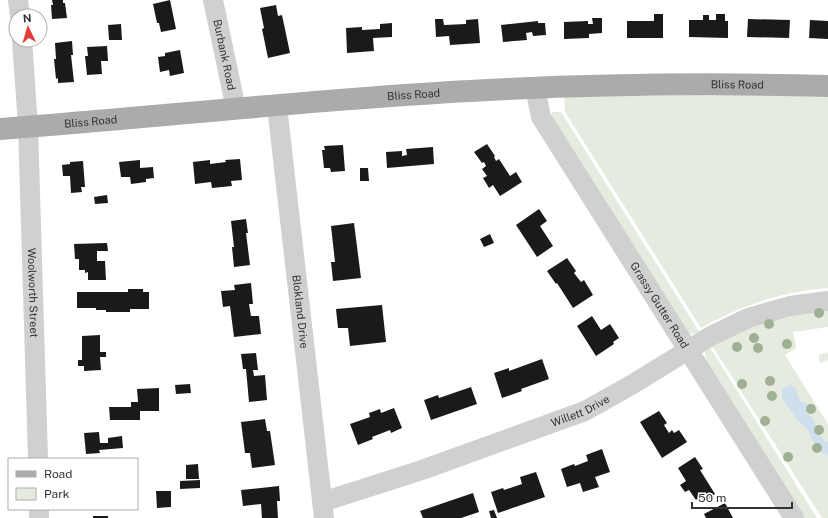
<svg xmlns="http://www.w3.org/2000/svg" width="828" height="518" viewBox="0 0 828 518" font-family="'Public Sans',sans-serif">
<rect width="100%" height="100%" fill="#fff"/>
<g fill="#e5ecdf">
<path d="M828,95V288C783,291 740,306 701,328L565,112L564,97L570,96Z"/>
<polygon points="552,112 561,112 700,333 692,334 688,332 552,117"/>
<polygon points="828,307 828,327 793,332 796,348 785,355 828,424 828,518 822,518 711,344 743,328"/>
<polygon points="709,346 817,518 804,518 706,362 705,352"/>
<polygon points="828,352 828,360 821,363 819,361 819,355"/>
</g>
<path fill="#cfdfee" d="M792,385L796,389L800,401L806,403L808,408L806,412C809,414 811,417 813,420C818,427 818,439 828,442V456L820,451L812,440L807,429L797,420L782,398V388Z"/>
<g fill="#1a1a1a">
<polygon points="52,0 63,0 63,3 65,3 67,18 52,19 51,5 53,5"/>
<polygon points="170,0 176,29 161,32 159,23 157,23 153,4"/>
<polygon points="276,5 278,16 282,15 290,53 268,58 262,29 264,28 260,8"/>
<polygon points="654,14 663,14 663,38 627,38 627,21 654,21"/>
<polygon points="716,14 725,14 725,21 728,21 728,38 689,37 689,20 703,20 703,15 709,15 709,20 716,20"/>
<polygon points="592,18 602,18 602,33 589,34 589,38 564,39 564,22 588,21 588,24 593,24"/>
<polygon points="435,19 443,19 444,25 466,24 466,20 478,19 480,43 450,45 449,36 436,37"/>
<polygon points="748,19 790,20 789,38 747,37"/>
<polygon points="810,20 828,21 828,39 809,38"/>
<polygon points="538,21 538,23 545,23 546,35 533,36 532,32 526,33 527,40 503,42 501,25"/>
<polygon points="392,23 392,37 373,38 374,51 347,53 346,28 362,27 362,30 380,29 380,24"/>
<polygon points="121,24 122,40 109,40 108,25"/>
<polygon points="72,41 73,55 71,55 74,82 58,83 58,78 56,79 54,59 56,59 55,43"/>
<polygon points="107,46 108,61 101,61 102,74 87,75 85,56 88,56 87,47"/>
<polygon points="180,50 184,73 170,76 169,70 160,72 158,57 165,56 165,53"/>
<polygon points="487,144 495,156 494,157 496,161 499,159 510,176 516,172 522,182 500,196 493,185 489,188 483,178 487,176 482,169 486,166 484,162 482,163 474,152"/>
<polygon points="343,145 345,171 331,172 330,168 324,168 322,150 325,150 324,146"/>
<polygon points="433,147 434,164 387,168 386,152 402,151 402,156 407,155 406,149"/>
<polygon points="240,159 242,180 231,181 232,186 212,188 211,182 195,184 193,162 210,160 210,164 226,162 225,160"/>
<polygon points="140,160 140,168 153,167 154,178 146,179 146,182 131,184 130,177 121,177 119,162"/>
<polygon points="83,161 85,187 81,187 82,192 71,193 70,176 63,176 62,165 70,164 70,162"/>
<polygon points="360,168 368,168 369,181 360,181"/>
<polygon points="107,195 108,203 95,204 94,197"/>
<polygon points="539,209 547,221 540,226 553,246 537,257 516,225"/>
<polygon points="246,219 248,233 246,233 250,265 234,267 232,247 234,247 231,221"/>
<polygon points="354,223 361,278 333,281 331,262 335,262 331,226"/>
<polygon points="490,234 494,243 484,247 480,239"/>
<polygon points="107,243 108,251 97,251 97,261 105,261 106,280 88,280 88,272 85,273 85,270 79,270 79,259 75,259 74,244"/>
<polygon points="567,258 576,271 574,273 581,282 584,280 593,295 573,308 557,283 556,284 547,271"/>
<polygon points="251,283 253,304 249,304 251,316 259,316 261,334 234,337 230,306 223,307 221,291 235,290 234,285"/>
<polygon points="128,289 143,289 143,292 149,292 149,309 130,309 130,312 106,312 106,310 96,310 96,308 77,308 77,292 128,292"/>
<polygon points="382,305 386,342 350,346 348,328 338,328 336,309"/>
<polygon points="592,316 601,330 610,324 619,338 613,342 614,344 596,356 577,326"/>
<polygon points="100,335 100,352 106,352 106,357 100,357 101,370 84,371 84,366 78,366 78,360 82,360 82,336"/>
<polygon points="256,353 258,370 253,370 254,376 265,375 267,400 249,402 246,369 243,369 241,354"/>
<polygon points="542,359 549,379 521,389 522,391 502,398 494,373 509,368 509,371"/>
<polygon points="190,384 191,393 176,394 175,385"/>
<polygon points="471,387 477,404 431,420 424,400 438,395 439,398"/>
<polygon points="159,388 159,411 140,411 140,420 110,420 109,407 131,407 131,402 138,402 137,389"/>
<polygon points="394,408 402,428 391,433 390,430 372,437 373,439 358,445 350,424 370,417 369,413 380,409 381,413"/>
<polygon points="659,411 667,423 664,425 669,433 672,430 674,433 679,430 687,442 662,458 640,422"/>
<polygon points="265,419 267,431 270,431 275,465 252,468 250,453 245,453 241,422"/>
<polygon points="99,432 100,443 108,443 108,438 122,436 123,448 99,450 100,453 86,454 84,433"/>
<polygon points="602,449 610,472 595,477 599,487 583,492 580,483 567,487 561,469 574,464 575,466 588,461 586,455"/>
<polygon points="695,457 703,469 700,470 715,494 703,502 701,497 696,500 689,490 685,492 680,485 686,481 678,468"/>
<polygon points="198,464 199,479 186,479 186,465"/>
<polygon points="536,472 545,497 498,513 491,492 503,488 504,490 522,484 520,477"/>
<polygon points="200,480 200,488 180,489 180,481"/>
<polygon points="279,486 280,501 277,501 278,518 262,518 261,504 243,506 241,490"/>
<polygon points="156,491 171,491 171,507 157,508"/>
<polygon points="473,493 479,512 461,518 423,518 420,511"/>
<polygon points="725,503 733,518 706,518 704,514"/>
<polygon points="494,510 497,518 491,518 489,511"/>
<rect x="93" y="516" width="15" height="2"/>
</g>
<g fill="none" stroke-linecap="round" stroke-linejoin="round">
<g stroke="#d0d0d0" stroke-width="20">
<polyline points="18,0 20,16"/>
<path id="s1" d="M213,0L236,109"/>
<path id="s2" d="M22,40L28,126L38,459"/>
<path id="s3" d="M535,88L541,117L794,518"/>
<path id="s4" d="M277,106L324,518"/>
<path id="s5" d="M322,502L422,470L585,411L633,384L711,336L748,318L790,306L828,301"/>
<polyline points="39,509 39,518"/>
</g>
<path stroke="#ababab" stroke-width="22" id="s6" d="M0,129C169,116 338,97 507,89C614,84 721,83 828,86"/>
</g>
<g fill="#9fb095">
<circle cx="819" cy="313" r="5"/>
<circle cx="769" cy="324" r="5"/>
<circle cx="754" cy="338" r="5"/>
<circle cx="787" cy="344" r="5"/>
<circle cx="737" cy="347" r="5"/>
<circle cx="758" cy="348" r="5"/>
<circle cx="770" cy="381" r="5"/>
<circle cx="742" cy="384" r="5"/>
<circle cx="772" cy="396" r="5"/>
<circle cx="811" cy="409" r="5"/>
<circle cx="765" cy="421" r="5"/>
<circle cx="819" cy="430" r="5"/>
<circle cx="817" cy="448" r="5"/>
<circle cx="788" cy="457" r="5"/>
</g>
<g text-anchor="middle" stroke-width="4" stroke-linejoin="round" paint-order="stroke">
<g font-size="11" fill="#333" stroke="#fff">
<text dy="4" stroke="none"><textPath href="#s1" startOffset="56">Burbank Road</textPath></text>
<text dy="4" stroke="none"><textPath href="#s6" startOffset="739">Bliss Road</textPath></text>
<text dy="4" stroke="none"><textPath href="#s6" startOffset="415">Bliss Road</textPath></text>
<text dy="4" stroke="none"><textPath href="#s6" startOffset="91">Bliss Road</textPath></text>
<text dy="4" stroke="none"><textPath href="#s2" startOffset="253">Woolworth Street</textPath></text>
<text dy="4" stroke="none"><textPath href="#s3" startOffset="252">Grassy Gutter Road</textPath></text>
<text dy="4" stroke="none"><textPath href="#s4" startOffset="207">Blokland Drive</textPath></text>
<text dy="4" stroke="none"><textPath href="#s5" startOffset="274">Willett Drive</textPath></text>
</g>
</g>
<rect x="8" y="458" width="130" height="52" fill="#ffffff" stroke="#adadad"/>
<rect x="16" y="471" width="20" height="6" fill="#ababab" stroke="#adadad"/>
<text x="44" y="478" font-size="12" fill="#333333">Road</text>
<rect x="16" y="488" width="20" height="12" fill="#e5ecdf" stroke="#adadad"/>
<text x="44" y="498" font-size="12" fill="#333333">Park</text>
<g transform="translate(28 28) rotate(355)"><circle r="19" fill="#ffffff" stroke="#adadad"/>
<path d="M0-3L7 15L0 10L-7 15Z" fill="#e73c38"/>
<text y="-6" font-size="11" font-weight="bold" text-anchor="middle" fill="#333333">N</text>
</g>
<path d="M692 502v6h100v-6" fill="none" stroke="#333333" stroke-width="2"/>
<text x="698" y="502" font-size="12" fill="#333333" stroke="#ffffff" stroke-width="3" paint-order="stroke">50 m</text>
</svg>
